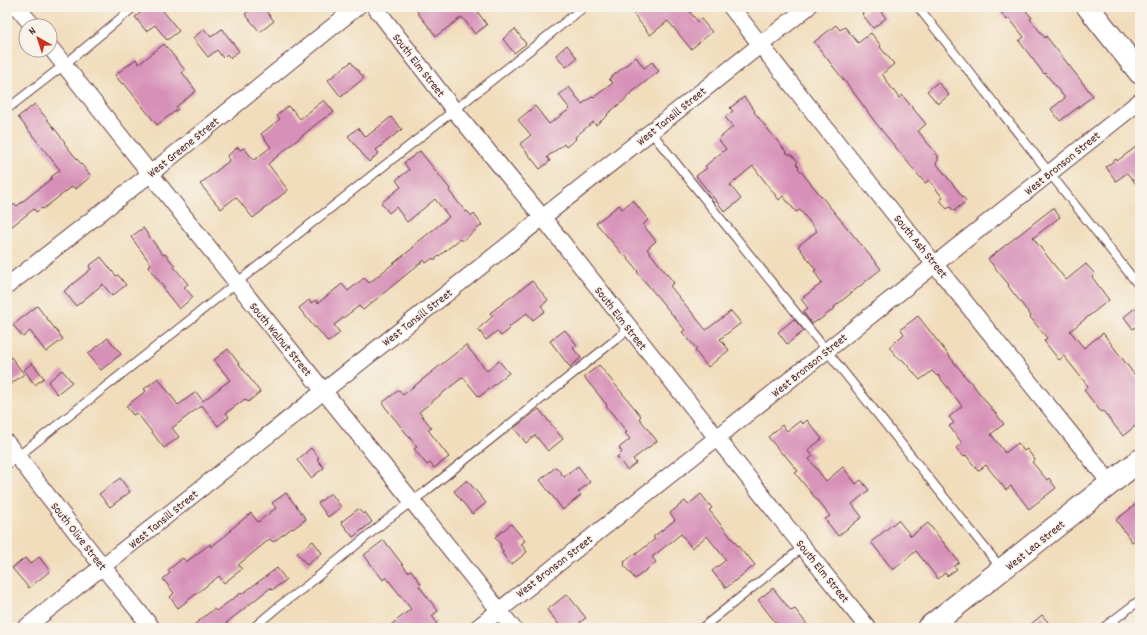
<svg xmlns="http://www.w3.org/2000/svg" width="1147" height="635" viewBox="0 0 1147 635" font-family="Dekko,sans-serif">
<rect width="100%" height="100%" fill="#f7f3e8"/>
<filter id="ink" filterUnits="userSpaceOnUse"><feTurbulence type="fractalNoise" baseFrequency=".025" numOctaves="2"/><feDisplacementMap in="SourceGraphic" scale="8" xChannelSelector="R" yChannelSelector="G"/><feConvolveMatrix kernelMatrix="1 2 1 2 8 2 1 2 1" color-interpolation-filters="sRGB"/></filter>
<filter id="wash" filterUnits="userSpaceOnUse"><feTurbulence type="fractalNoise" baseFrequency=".012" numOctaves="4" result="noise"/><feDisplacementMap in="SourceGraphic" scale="16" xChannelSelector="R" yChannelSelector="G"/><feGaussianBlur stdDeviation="0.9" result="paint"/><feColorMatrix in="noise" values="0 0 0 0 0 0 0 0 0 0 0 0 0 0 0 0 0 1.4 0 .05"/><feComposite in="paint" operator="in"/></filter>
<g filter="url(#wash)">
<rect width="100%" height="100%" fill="#f1ddbc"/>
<g id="blocks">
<g fill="#d791b8">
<polygon points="148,7 160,7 179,31 167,40 155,25 146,31 135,17"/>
<polygon points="253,7 263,7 274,21 260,32 245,14"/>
<polygon points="423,7 474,7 487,25 475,34 462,17 436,36 417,12"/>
<polygon points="628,7 686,7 698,22 701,19 712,32 691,49 668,21 650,35"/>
<polygon points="871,7 877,7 886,18 873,28 862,14"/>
<polygon points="997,7 1023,7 1032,18 1030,19 1045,38 1046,36 1093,96 1060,121 1051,109 1065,98 1045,73 1044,74 1019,41 1024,37 1009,18 1007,20"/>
<polygon points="836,25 840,30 845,27 858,43 871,33 881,46 880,47 894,64 882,74 885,78 885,79 899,98 902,95 926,124 918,131 939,157 937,158 939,160 936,163 966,201 954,211 950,207 947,209 940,200 943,198 929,180 925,183 910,165 875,122 857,97 814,42"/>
<polygon points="204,29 211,37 222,29 239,51 230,58 227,54 223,58 217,50 208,57 193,38"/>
<polygon points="515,29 526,44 514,53 503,39"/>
<polygon points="164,44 185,70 182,72 196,91 176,107 178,109 157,125 124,83 122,84 115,75 136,59 139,64"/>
<polygon points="567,45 577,58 566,67 556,55"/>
<polygon points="636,57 644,68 652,62 659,71 626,97 627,98 607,114 608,115 596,125 593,122 575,137 576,139 566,147 564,144 547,157 550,161 540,169 520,144 531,135 518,120 535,106 549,124 570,109 559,95 569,87 582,104 593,96 594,97 613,83 609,79"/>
<polygon points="351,62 364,78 341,97 328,80"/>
<polygon points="938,82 949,95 938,104 927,91"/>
<polygon points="744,97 755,111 754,112 787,153 789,155 791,154 798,162 796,164 799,167 798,168 881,269 834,307 835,308 818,321 818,320 812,324 803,312 808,308 801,299 822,283 814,271 816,270 798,246 817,231 800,210 796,212 783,196 779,200 753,166 730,185 741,199 725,212 696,176 707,168 705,166 726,149 718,139 733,127 725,117 733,111 730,108"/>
<polygon points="324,100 334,112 320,121 268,164 288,190 253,218 236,197 221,209 200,184 229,161 228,160 229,159 227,156 238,147 240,150 244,148 254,160 271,147 261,134 280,119 277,115 288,106 291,110 292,109 300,119"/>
<polygon points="35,104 65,142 64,143 68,148 91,176 76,189 73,186 43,209 42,208 36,212 34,209 7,230 7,211 15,204 17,206 52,178 51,177 60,170 18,117"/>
<polygon points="391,117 402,129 376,150 379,153 369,162 348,136 358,128 366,137"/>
<polygon points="1136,147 1140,152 1140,189 1127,173 1116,181 1106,167 1116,159 1117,161"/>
<polygon points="420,151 450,189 449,191 466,212 467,211 472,216 474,214 482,225 462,241 460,239 434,260 433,258 426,263 424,260 363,310 359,306 334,325 340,333 328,342 316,327 315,328 299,308 309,300 311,303 316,300 318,303 342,284 348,291 364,278 369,283 414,247 413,246 449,217 435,199 407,222 396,207 389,213 381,203 401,187 396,180 409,170 404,163"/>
<polygon points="633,200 648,220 643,225 656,241 647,249 674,283 670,286 706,330 731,311 741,323 720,339 729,350 708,367 695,351 697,349 682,332 685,330 637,272 638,271 624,254 623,255 596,223 619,205 622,209"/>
<polygon points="1053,208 1060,217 1033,238 1066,280 1086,264 1095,274 1092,277 1109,300 1070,331 1084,348 1103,333 1140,382 1140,422 1123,436 1103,411 1101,412 1084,390 1088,386 1064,356 1059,360 1044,341 1047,338 1030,317 1031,316 1008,286 1009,285 988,259"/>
<polygon points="143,228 163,255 165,254 175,266 174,267 188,284 184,287 193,297 179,309 164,290 165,289 148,267 151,264 131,237"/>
<polygon points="101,257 116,276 118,275 126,285 112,296 103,284 76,306 64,291 91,269 89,266"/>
<polygon points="532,281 548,300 541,306 545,311 533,320 527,313 509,327 510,329 501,336 497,331 486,340 478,329 493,316 490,313"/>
<polygon points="37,306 63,339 46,352 30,331 23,337 13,325"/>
<polygon points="1135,308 1140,314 1140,324 1133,329 1124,317"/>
<polygon points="918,316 968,380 969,380 1004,424 991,434 1005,453 1018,443 1024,451 1027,449 1035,460 1032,462 1047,480 1049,478 1056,488 1029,509 1011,486 1006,490 986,465 978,471 966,455 964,457 956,448 962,443 949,426 954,423 949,417 962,406 938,375 937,376 932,371 920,380 902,359 900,360 889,347 904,334 901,329"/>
<polygon points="794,319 804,331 787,344 778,332"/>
<polygon points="565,330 577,345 573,348 581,358 570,367 550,341"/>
<polygon points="108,338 121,354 101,370 88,354"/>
<polygon points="466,345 487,371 499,361 509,373 479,397 463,377 419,412 432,428 428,430 449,457 434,468 430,463 427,465 414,449 417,447 382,403 399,390 403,395"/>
<polygon points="228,349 260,392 248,402 245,399 226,413 229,417 218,426 202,405 172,428 179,437 164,448 137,413 133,415 126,406 146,391 144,389 158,378 178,405 196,392 203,401 230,380 214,360"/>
<polygon points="7,352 24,374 7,387"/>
<polygon points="32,363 44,378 35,385 24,370"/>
<polygon points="599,365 641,416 639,418 657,441 633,459 636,463 627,470 617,457 622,452 619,448 630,439 625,433 627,432 606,406 607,405 584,377"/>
<polygon points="62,370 72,382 57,394 48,382"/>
<polygon points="539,409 563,439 548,451 535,435 526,443 514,428"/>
<polygon points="807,420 822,439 808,450 813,456 809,459 826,481 843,467 856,484 861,480 869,490 852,504 862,517 838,536 825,519 830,516 795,473 798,471 784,454 783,455 768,437 782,425 787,431 800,421 803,424"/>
<polygon points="311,448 319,458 317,459 324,468 311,478 297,460"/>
<polygon points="578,466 590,482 578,492 581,495 563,510 540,480 556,467 564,477"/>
<polygon points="120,478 130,492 110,507 99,494"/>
<polygon points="467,480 486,503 472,514 454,491"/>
<polygon points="286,493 306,519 293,529 292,528 273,542 270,539 238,565 242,569 224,583 219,576 178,608 170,597 174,593 163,579 170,573 168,570 183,558 186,562 210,544 211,547 231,531 230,530 251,513 258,522 276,508 272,503"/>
<polygon points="331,493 341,507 328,517 318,503"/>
<polygon points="701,494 712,508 709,510 746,556 747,555 755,565 726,588 712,571 726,560 707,536 692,548 681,534 652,557 656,562 635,579 624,565 625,563 624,562 634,554 635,555 655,539 653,537 675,520 670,513 685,501 688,505"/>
<polygon points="1140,501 1140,535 1132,542 1116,520"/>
<polygon points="358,509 363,514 365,512 372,522 353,537 341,522"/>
<polygon points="898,520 911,536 928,523 959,562 954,566 957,569 947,576 945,573 938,579 916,551 893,570 871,542"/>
<polygon points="511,524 525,541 521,544 527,552 511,565 502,553 504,552 500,547 501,545 495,537"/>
<polygon points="384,540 408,572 411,570 421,584 419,586 438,611 432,616 437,623 430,628 387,628 411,609 386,577 383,580 364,555"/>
<polygon points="313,541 322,553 307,565 297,553"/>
<polygon points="39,557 50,571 29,588 12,568 25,558 30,564"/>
<polygon points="277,568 286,580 272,590 270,588 226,623 230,628 190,628 214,609 216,611 241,593 242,594"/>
<polygon points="773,588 791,611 795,609 810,628 780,628 758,600"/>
<polygon points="567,594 586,618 580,622 584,628 562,628 547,610"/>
<polygon points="1042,615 1053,628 1026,628"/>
</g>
</g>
</g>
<g filter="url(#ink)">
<use href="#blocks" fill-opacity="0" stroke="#633c41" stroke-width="1"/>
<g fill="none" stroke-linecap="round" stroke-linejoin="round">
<g stroke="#633c41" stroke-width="10">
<g id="lane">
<polyline points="918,7 1140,287"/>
<polyline points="7,109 64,65 134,7"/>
<polyline points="651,132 1001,568"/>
<polyline points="7,465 584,7"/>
<polyline points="253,628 279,606 305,587 388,519 425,492 630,328"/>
<polyline points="702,628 803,547"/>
<polyline points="1103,628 1140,600"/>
</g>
</g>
<g stroke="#633c41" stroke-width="18">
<g id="street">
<polyline points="17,7 33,26"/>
<polyline points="375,7 454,110 543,218 803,547 868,628"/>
<polyline points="731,7 839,145 1111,484"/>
<polyline points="50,47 236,282 412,501 513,628"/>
<polyline points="7,286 150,174 357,7"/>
<polyline points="7,443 103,567 152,628"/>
<polyline points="25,628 808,7"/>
<polyline points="477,628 772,394 1140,101"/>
</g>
</g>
<g stroke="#633c41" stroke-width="24">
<g id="secondary">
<polyline points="1088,7 1140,73"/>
<polyline points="928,628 1140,460"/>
</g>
</g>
<use href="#lane" stroke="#fff" stroke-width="8"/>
<use href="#street" stroke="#fff" stroke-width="16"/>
<use href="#secondary" stroke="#fff" stroke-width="22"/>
</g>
</g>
<g text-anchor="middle" stroke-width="3" stroke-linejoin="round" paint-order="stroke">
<g font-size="12" fill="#4a1f2b" stroke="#f7f3e8">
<text transform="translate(419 65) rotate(52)" y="4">South Elm Street</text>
<text transform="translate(671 116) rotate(-39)" y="4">West Tansill Street</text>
<text transform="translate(183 147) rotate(-39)" y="4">West Greene Street</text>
<text transform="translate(1062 163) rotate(-39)" y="4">West Bronson Street</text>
<text transform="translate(921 246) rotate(51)" y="4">South Ash Street</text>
<text transform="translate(417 317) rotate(-38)" y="4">West Tansill Street</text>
<text transform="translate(621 318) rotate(52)" y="4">South Elm Street</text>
<text transform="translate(281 339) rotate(51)" y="4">South Walnut Street</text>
<text transform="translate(809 365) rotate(-39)" y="4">West Bronson Street</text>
<text transform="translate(163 519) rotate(-39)" y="4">West Tansill Street</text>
<text transform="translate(79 536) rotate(52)" y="4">South Olive Street</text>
<text transform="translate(1035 545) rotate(-39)" y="4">West Lea Street</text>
<text transform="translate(554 566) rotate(-38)" y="4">West Bronson Street</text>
<text transform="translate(823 571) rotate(51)" y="4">South Elm Street</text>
</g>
</g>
<rect width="1147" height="635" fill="none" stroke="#f7f3e8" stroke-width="24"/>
<g transform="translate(38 38) rotate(321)"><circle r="19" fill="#f7f3e8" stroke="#b29e9c"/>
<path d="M0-3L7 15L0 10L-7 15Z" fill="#c8321e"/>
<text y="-6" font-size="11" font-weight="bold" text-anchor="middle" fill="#4a1f2b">N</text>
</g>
</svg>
